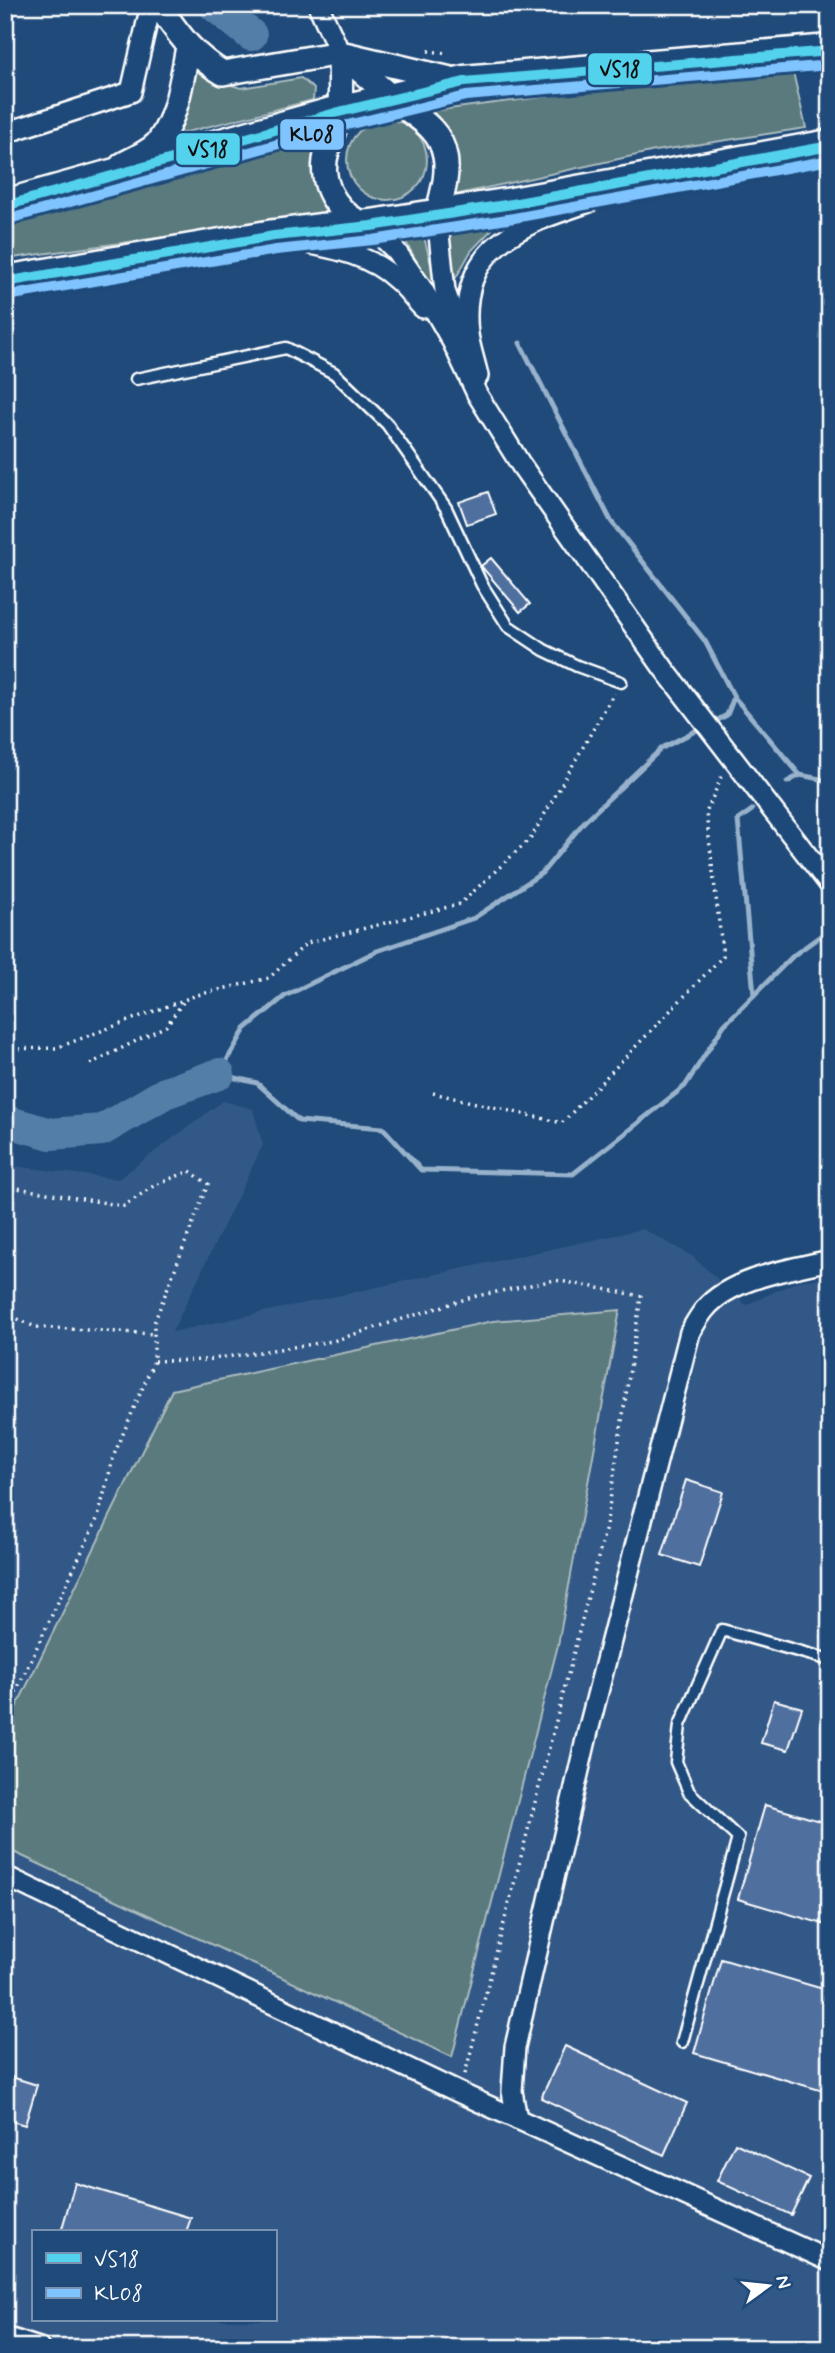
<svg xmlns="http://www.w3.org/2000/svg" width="835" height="2353" viewBox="0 0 835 2353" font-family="Mynerve,sans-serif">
<rect width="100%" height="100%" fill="#1f4a7a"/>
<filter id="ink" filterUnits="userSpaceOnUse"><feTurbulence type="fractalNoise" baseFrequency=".0143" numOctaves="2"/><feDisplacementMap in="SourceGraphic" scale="14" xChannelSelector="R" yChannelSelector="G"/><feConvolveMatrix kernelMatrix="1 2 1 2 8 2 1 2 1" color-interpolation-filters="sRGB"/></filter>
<g filter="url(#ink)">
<path fill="#325887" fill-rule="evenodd" d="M223,1101L253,1109L263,1145L172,1332L643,1229L692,1256L746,1305L798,1281L830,1277V2348H5V1165L118,1179ZM33,2232H275V2320H33Z"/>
<g fill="#5a7a7e" stroke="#acbcbe" stroke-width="2">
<polygon points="191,68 209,78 241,88 301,78 314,89 313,100 167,137"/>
<polygon points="793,72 806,128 655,151 454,195 456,166 450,137 433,111 643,84"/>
<circle cx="387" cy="160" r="40"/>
<path d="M315,139C312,172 312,186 330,214L5,259V223Z"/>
<polygon points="501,220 471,251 453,283 446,231"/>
<polygon points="424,237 436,284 429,285 405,240"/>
<polygon points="620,1310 558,1645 452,2057 5,1848 5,1730 172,1390 493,1321"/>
</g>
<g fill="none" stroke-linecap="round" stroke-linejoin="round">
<g stroke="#98b2cb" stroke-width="5">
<polyline points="520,343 611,521 705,641 734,697 727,715 712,723"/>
<polyline points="734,697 800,775"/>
<polyline points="703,727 662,748 584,822 542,873 474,918 377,951 285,996 245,1029 219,1074 257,1083 299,1121 383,1128 421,1170 573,1174 685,1086 724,1025 794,955 830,929"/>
<polyline points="787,782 800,775 830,781"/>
<polyline points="752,810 738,820 754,995"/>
</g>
<g stroke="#537ea8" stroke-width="32">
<polyline points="214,5 251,35"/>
<polyline points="5,1121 51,1134 102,1130 165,1093 219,1074"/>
</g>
</g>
<g fill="#506f9f" stroke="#fff" stroke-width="2">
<polygon points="488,492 496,514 467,524 459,502"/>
<polygon points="491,558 530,604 520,612 481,566"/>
<polygon points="686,1480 723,1492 699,1567 662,1555"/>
<polygon points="830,1674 830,1701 822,1699"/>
<polygon points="774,1700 802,1708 788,1750 761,1743"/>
<polygon points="765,1805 830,1824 830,1926 738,1899"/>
<polygon points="721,1959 830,1991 830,2093 694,2053"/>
<polygon points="565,2046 687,2103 664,2155 541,2098"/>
<polygon points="5,2075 37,2085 25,2125 5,2119"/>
<polygon points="735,2143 809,2178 791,2215 717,2181"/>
<polygon points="75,2183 191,2218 186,2232 61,2232"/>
</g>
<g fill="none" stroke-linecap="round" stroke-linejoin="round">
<g stroke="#fff" stroke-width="15">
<g id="service">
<polyline points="136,379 286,348 334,373 387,424 446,508 482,585 508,626 544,650 577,666 621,682"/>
<polyline points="682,2042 738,1838 689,1792 676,1762 680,1725 722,1630 830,1660"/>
</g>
</g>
<g stroke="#fff" stroke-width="24">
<g id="minor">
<polyline points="318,5 340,53"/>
<polyline points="5,133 131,92 151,5"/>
<polyline points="437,216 445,291 463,341"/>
<polyline points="371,226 396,251 423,290 452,341 477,394 521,465 664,669 830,885"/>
<path d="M296,241C332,248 369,254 397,280C407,288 414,299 423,308"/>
<path d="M478,376C475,362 470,348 468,334C458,246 520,225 589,202"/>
<polyline points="5,1876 460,2093 830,2261"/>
<path d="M517,2119L512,2091L515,2047L588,1731L690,1332C695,1324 699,1316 705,1309C730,1278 792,1269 830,1260"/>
<polyline points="5,2337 39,2348"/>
</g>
</g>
<g stroke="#fff" stroke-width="28">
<g id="tertiary">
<path d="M158,5C178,33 192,55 223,73L340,53L459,81"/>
<path d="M340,53C340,72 342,94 339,112C336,129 328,143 325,160C321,189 341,218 369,226"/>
<path d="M342,55C359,69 375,83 392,98C413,116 440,126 445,156C449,176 441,197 437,216"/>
<path d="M122,165C132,159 152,151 159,141C178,115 182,77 188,47"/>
</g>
</g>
<g stroke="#fff" stroke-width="37">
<g id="trunk">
<polyline points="5,206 339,112 464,82 830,51"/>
<polyline points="5,282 274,236 320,230 371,226 512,204 830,146"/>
</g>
</g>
<g stroke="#fff" stroke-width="3.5" stroke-dasharray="2 5" stroke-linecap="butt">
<polyline points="428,51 447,53"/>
<polyline points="5,1049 56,1048 197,995 269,978 307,943 460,904 531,838 614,693"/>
<polyline points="90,1064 166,1026 184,1001"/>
<polyline points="433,1093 562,1123 723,956 706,813 723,773"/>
<polyline points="5,1186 124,1206 155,1185 190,1171 208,1184 154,1323 154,1361 114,1455 98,1517 5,1715"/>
<polyline points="5,1313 35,1327 154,1334"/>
<polyline points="154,1361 206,1360 333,1341 472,1297 555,1280 641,1296 606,1527 464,2078"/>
</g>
<use href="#service" stroke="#1f4a7a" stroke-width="10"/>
<use href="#minor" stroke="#1f4a7a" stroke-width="19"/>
<use href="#tertiary" stroke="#1f4a7a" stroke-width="23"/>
<use href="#trunk" stroke="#1f4a7a" stroke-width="32"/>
<g stroke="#1f4a7a" stroke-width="16">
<g id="bus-1">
<polyline points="5,206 339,112 464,82 830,51"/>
<polyline points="5,282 274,236 371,226 512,204 830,146"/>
</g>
</g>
<g stroke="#1f4a7a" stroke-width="16">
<g id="bus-2">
<polyline points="9,219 343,126 466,96 830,65"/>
<polyline points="7,296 276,250 373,240 514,218 830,160"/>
</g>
</g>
<use href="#bus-1" stroke="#53d2ee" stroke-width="10"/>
<use href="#bus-2" stroke="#80c4ff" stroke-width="10"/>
</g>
</g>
<g stroke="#1f4a7a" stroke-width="2.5">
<rect x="587" y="52" width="66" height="34" rx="7" fill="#53d2ee"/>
<rect x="279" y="118" width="66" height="33" rx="7" fill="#80c4ff"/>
<rect x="175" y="132" width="66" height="34" rx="7" fill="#53d2ee"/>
</g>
<g font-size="19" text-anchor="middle" font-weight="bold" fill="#111">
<text x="620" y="76">VS18</text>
<text x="312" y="141">KL08</text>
<text x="208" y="156">VS18</text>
</g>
<rect width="835" height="2353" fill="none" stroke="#1f4a7a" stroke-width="28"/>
<rect x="14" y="14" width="807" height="2325" fill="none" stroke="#fff" stroke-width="2.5" filter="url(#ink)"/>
<rect x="32" y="2230" width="245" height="91" fill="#1f4a7a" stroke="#7992af" stroke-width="2"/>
<rect x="46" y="2253" width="35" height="10" fill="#53d2ee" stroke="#7992af" stroke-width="2"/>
<text x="94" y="2266" font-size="21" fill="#ffffff">VS18</text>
<rect x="46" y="2288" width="35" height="10" fill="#80c4ff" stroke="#7992af" stroke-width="2"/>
<text x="94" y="2300" font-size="21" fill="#ffffff">KL08</text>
<g transform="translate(768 2286) rotate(75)" stroke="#1f4a7a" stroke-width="5" paint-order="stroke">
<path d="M0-5L12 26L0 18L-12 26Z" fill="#ffffff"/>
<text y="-10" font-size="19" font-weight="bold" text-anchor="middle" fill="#ffffff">N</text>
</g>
</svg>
